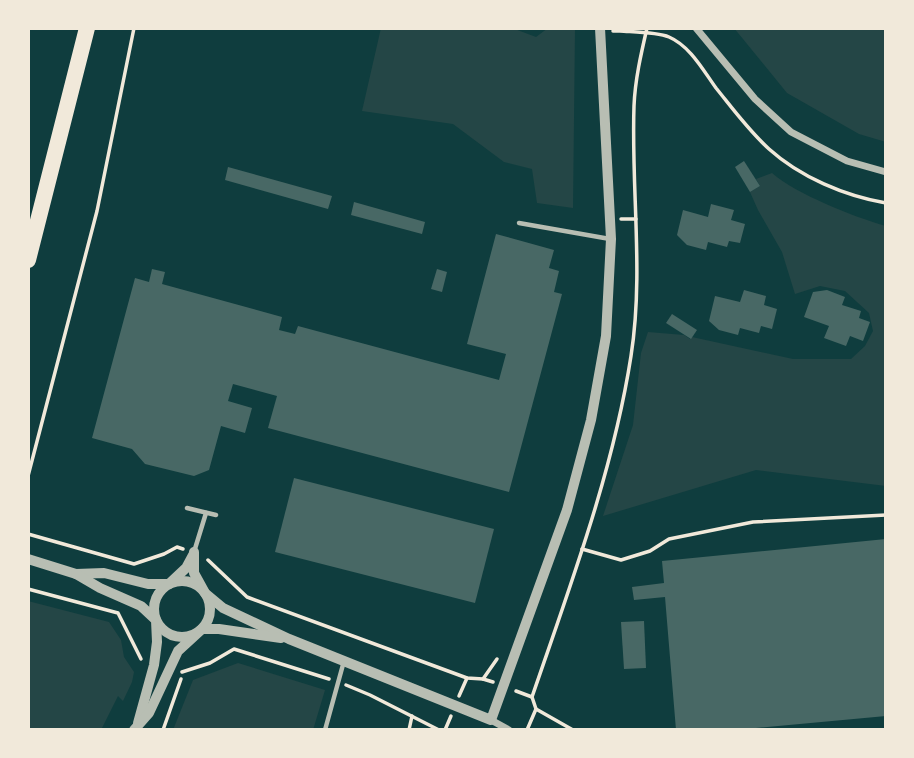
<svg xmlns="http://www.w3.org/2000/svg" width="914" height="758" viewBox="0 0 914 758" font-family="'Asap Condensed',sans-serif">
<rect width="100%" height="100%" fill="#0f3d3e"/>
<g fill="#244646">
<polygon points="381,28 512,28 536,37 548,28 575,28 573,208 537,203 532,169 504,162 453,124 362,111"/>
<polygon points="734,28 886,28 886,142 859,134 787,93"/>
<path d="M772,173C796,194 854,217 886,226V486L756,470L603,516L633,425L641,353L648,332L684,335L690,339L692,337L793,359H851L865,346L873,331L869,313L845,291L820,286L795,294L782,252L758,210L750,192L760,186L756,179Z"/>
<polygon points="28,601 109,622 121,640 124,657 134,672 132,682 123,701 118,696 101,730 28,730"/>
<polygon points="238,663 325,690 313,730 173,730 193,680"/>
</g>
<g fill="#486865">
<polygon points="744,161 760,186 750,192 735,167"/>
<polygon points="228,167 332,196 328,209 225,180"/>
<polygon points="354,202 425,222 422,234 351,215"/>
<polygon points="711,204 734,210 731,220 745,224 740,243 729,241 727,247 708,242 706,250 687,245 677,235 683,210 708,217"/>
<polygon points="496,234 554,250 549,268 559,271 554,292 562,294 509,492 268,428 277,396 233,384 228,401 252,408 245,433 221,426 209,470 194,476 145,464 132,449 92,438 135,278 149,282 152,269 165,272 162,284 282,317 279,330 295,334 298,326 499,380 506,354 467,344"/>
<polygon points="437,269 447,272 442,292 431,289"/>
<polygon points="744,290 766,296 764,305 777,309 772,329 761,326 759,333 740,328 738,335 719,330 709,321 715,296 740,302"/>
<polygon points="827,290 845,297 842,305 861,311 859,318 870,322 863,341 850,336 846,346 824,338 829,326 804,317 813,292"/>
<polygon points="672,314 697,330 691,339 666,323"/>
<polygon points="294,478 494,529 475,603 275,552"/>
<polygon points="886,539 886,716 734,730 676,730 665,597 634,600 632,587 664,583 662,561"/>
<polygon points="644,621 646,668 624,669 621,622"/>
</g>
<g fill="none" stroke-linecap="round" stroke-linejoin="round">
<g stroke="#f1e9da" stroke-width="3.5">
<path d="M613,31H620C634,32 657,32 669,37C690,46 703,70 716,88C733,109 749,131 769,149C800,177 845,196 886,203"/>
<polyline points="621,219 636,219"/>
<polyline points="28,476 97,211 134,28"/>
<polyline points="28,534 134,564 164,554 177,547 183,549"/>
<polyline points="582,549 621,560 650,551 669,539 753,522 886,515"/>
<polyline points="208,560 247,597 467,678 483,679 493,682"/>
<polyline points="28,589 118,613 141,659"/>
<polyline points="182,672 210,663 234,649 329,679"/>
<polyline points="483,679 497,659"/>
<polyline points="346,685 370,695 439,730"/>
<polyline points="516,691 532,697"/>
<polyline points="459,696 467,678"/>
<polyline points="536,709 573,730"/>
<polyline points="163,730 181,679"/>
<polyline points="409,730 412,716"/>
<polyline points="445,730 451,716"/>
<path d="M527,730L536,709L532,697C570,586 613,472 631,356C644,273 631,189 634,106C635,80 641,54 647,28"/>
</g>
<g stroke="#b8beb3" stroke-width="4.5">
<polyline points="519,223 610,239"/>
<polyline points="187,508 216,515"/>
<polyline points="194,552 206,513"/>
<polyline points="325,730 344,661"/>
</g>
<g stroke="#b8beb3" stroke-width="7">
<polyline points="696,28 755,99 791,132 847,161 886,172"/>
<polyline points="491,720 509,730"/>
</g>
<g stroke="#b8beb3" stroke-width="10">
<polyline points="194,552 194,573 205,593 223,608 289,639 491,720 567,510 591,420 606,336 611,239 600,28"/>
<polyline points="28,559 76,574 104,573 148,584 169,584 186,568 193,555"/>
<polyline points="76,574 100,588 141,606 156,620 157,642 154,665 138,723"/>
<circle cx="182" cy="609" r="28"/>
<polyline points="134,730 149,713 178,651 202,629 219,629 281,638"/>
</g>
<polyline stroke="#f1e9da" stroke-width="16" points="28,260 87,28"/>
</g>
<rect width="914" height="758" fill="none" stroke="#f1e9da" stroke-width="60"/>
</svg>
